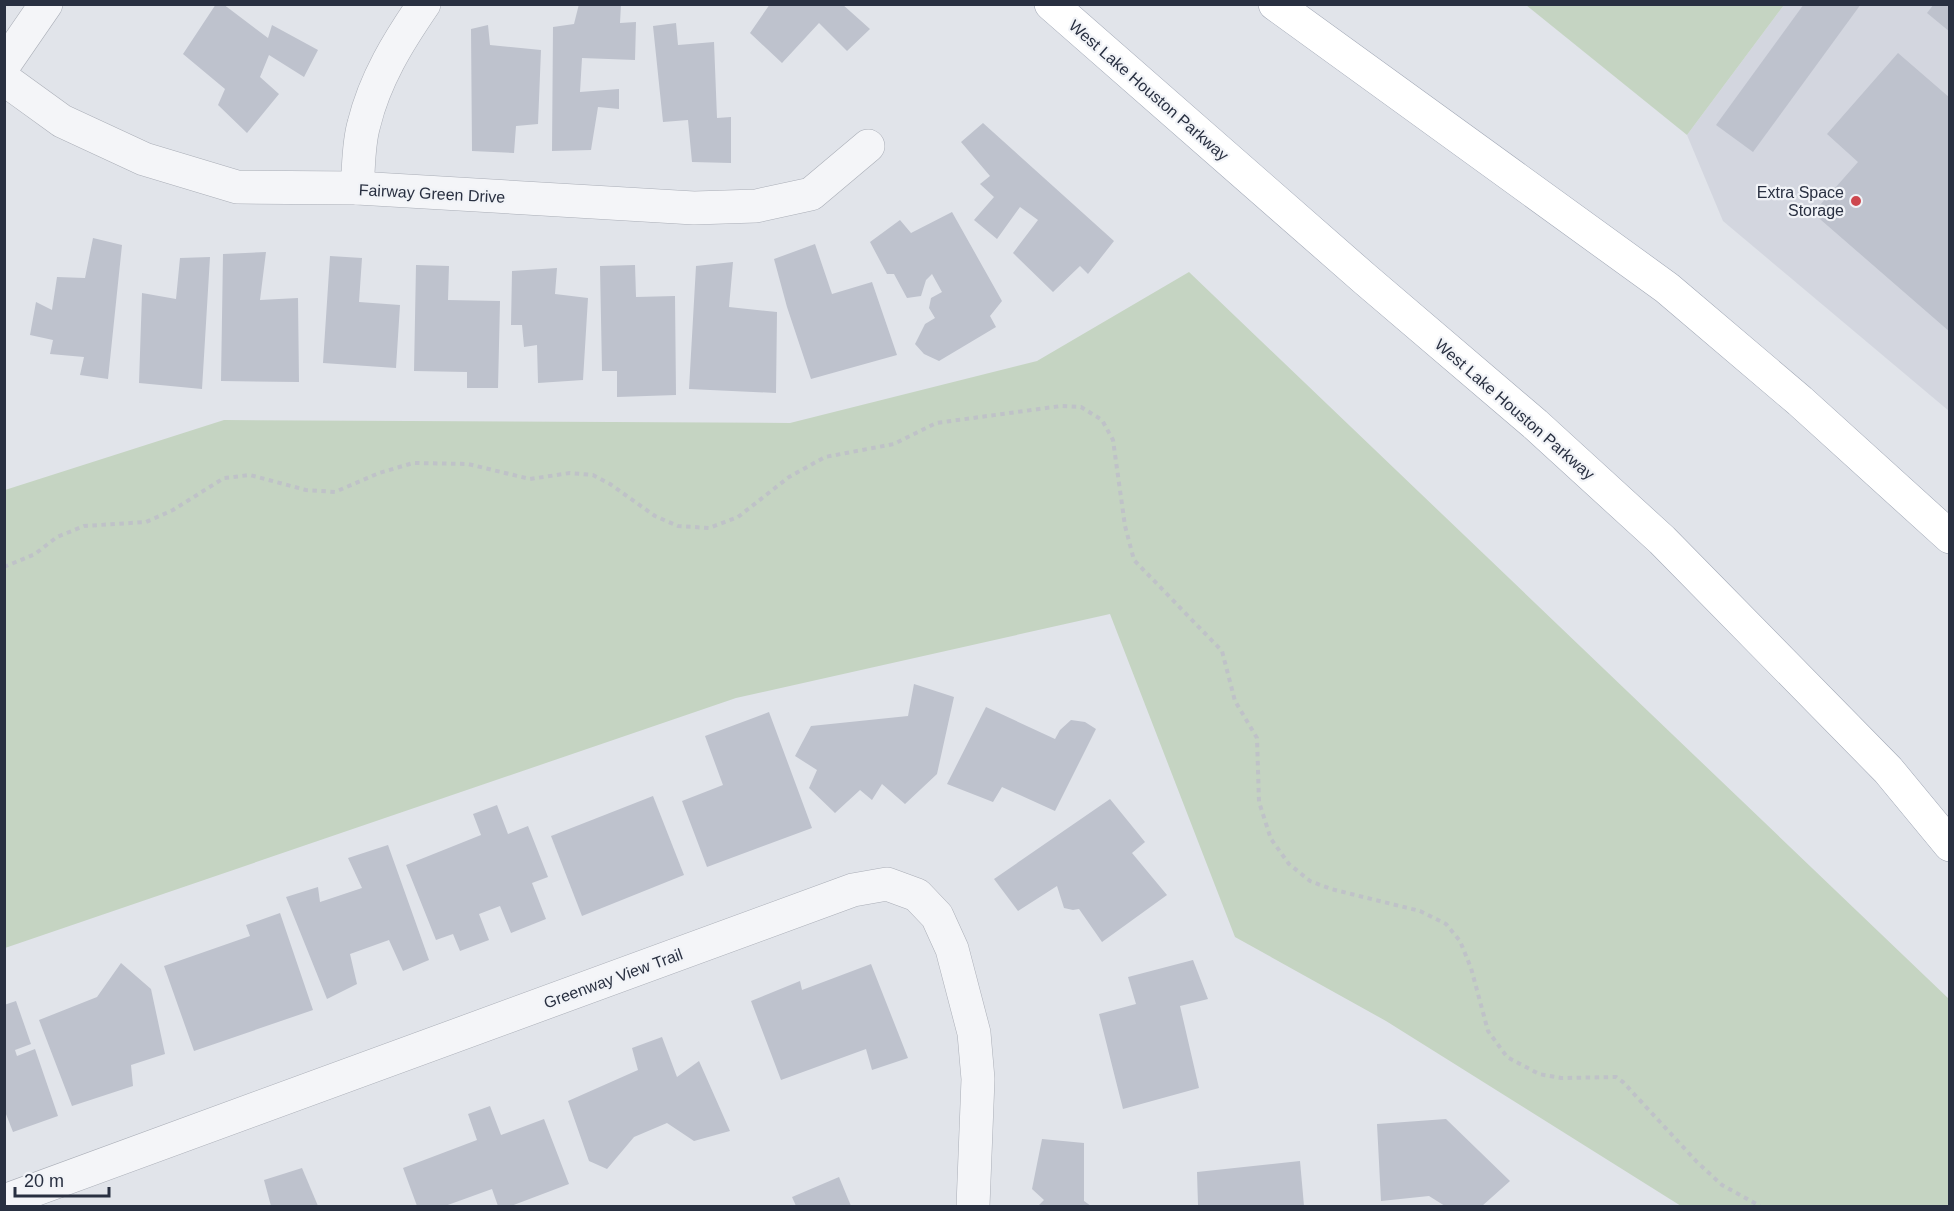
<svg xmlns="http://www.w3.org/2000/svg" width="1954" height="1211" viewBox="0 0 1954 1211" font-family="Helvetica,sans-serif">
<rect width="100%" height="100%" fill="#e1e4ea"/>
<polygon fill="#d3d6df" points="1784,5 1949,5 1949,411 1723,221 1687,135"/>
<g fill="#c5d4c2">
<polygon points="1526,5 1784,5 1687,135"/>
<polygon points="1189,272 1949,999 1949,1206 1681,1206 1386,1021 1235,937 1110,614 736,698 5,948 5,490 224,420 790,423 1037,361"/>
</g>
<g fill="#bec2cd">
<polygon points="216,4 223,4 268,38 272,25 318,50 304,77 269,55 260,77 279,94 247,133 218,105 225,89 183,54"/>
<polygon points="579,4 621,4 620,23 636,22 635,60 582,58 580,92 619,89 619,109 598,107 591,150 552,151 553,27 574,24"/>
<polygon points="770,4 842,4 870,29 847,51 819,23 782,63 750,33"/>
<polygon points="1804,4 1861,4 1753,152 1716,125"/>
<polygon points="1934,4 1950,4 1950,32 1927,13"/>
<polygon points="676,23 678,45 714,42 717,118 731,117 731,163 692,162 688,120 663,122 653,26"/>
<polygon points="488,25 490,45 541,50 538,124 516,126 514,153 472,151 471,29"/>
<polygon points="1898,53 1950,98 1950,332 1813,213 1858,162 1827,134"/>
<polygon points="983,123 1114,241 1088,274 1080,266 1053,292 1013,253 1038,220 1020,207 997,239 974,220 994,197 980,184 990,176 961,142"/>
<polygon points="952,212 1002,301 990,316 996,327 939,361 924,354 915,344 925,324 935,318 929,308 931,298 942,292 932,274 926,280 921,296 907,298 894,274 887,274 870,242 900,220 911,233"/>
<polygon points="93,238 122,245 108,379 80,375 84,357 50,354 53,340 30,335 36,302 52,310 57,277 85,278"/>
<polygon points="815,244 832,294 872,282 897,355 811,379 787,307 774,259"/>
<polygon points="266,252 260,300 298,298 299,382 221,381 223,254"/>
<polygon points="330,256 362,258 359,302 400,305 396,368 323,363"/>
<polygon points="210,257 202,389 139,383 142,293 176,299 180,258"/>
<polygon points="733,262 729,307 777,312 776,393 689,389 696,266"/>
<polygon points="416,265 449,266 448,300 500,301 498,388 467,388 467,372 414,371"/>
<polygon points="635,265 636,297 675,296 676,395 617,397 617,371 602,371 600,266"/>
<polygon points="557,268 555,294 588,298 583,380 538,383 537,345 524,347 522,325 511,325 512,271"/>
<polygon points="914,684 954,697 937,774 905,804 882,784 872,800 860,790 835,813 809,788 817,770 795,756 811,726 908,716"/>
<polygon points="986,707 1055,739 1060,730 1071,720 1085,722 1096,729 1055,811 1002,787 993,802 947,784"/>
<polygon points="769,712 812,828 707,867 682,801 723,785 705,736"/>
<polygon points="653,796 684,875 582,916 551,836"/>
<polygon points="1110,799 1145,842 1132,853 1167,895 1102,942 1079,909 1073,910 1064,908 1057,886 1018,911 994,879"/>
<polygon points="497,805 508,834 528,826 548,877 532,883 546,919 511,933 500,906 479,914 489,940 460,951 453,934 436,940 406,865 481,835 473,814"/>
<polygon points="388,845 429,960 403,971 389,940 350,954 357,984 327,999 286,897 318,887 320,902 362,888 348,858"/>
<polygon points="280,913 313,1010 194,1051 164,966 250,936 246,925"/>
<polygon points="1193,960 1208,999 1180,1006 1199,1088 1123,1109 1099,1014 1136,1004 1128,977"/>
<polygon points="121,963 151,989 165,1054 131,1065 133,1086 72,1106 39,1020 97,997"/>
<polygon points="871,964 908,1058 872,1070 866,1049 781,1080 751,1001 800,981 802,990"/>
<polygon points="16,1001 31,1044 15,1050 17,1056 35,1049 58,1116 13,1132 4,1109 4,1005"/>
<polygon points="662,1037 677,1077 699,1061 730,1131 694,1141 667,1123 634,1137 607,1169 589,1161 568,1101 638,1070 632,1048"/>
<polygon points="490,1106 501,1135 544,1119 569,1184 511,1206 498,1206 492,1189 445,1206 417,1206 403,1168 477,1140 468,1114"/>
<polygon points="1446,1119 1510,1181 1482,1206 1445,1206 1429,1196 1381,1201 1377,1124"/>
<polygon points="1042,1139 1084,1143 1084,1201 1091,1206 1038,1206 1044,1200 1032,1189"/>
<polygon points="1300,1161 1304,1206 1206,1206 1198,1205 1197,1172"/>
<polygon points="302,1168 318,1206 271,1206 264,1180"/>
<polygon points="839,1177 851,1206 796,1206 792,1197"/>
</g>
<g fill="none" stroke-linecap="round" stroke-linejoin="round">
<g stroke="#aaaeb7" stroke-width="34">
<g id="minor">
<polyline points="4,65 46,4"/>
<polyline points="4,79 62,121 144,159 237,187 357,188 694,208 756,206 811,194 868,146"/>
<path d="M357,188C359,167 358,144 364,124C375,79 398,42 424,4"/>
<polyline points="4,1201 853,890 887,884 917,895 937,916 952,949 974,1033 978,1079 973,1206"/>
</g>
</g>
<g stroke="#a0a7b5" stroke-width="34">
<g id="major">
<polyline points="1051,4 1365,279 1535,424 1662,540 1888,770 1950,845"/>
<polyline points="1275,4 1667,288 1800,401 1950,537"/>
</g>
</g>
<polyline stroke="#bfc2c8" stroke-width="4" stroke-dasharray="4.5 4.5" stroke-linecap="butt" points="4,567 35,554 57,537 84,526 146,522 173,510 224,478 250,475 306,490 335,492 379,473 413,463 468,464 530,479 570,473 593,475 610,484 655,516 678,526 709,528 738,517 789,477 825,457 894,444 936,423 1061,406 1081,407 1102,420 1113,440 1125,526 1134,560 1222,651 1235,701 1257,738 1259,802 1271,839 1289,864 1310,881 1331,889 1420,911 1446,924 1460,941 1471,968 1488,1031 1507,1057 1539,1074 1561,1078 1616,1077 1623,1082 1697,1162 1722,1185 1760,1206"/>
<use href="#minor" stroke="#f4f5f8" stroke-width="33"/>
<use href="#major" stroke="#fff" stroke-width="33"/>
</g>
<circle fill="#cd474e" stroke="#f1f3f7" stroke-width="2" cx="1856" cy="201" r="6"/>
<g text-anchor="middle" stroke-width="4.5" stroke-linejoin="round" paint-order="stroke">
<g font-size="16" fill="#293041" stroke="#f1f3f7">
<text transform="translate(1149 90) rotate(41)" y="6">West Lake Houston Parkway</text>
<text transform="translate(432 193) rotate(3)" y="6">Fairway Green Drive</text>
<text transform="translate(1515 409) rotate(41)" y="6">West Lake Houston Parkway</text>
<text transform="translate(613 978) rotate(-20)" y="6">Greenway View Trail</text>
</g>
<g font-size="16" fill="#293041" stroke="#f1f3f7" text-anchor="end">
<text x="1844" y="198">Extra Space<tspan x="1844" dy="18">Storage</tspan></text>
</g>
</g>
<rect width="1954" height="1211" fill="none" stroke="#293041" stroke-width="12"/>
<path d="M15 1187v9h94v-9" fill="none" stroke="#293041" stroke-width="3"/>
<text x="24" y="1187" font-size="18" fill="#293041" stroke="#f1f3f7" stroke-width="4.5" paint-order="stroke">20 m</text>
</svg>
